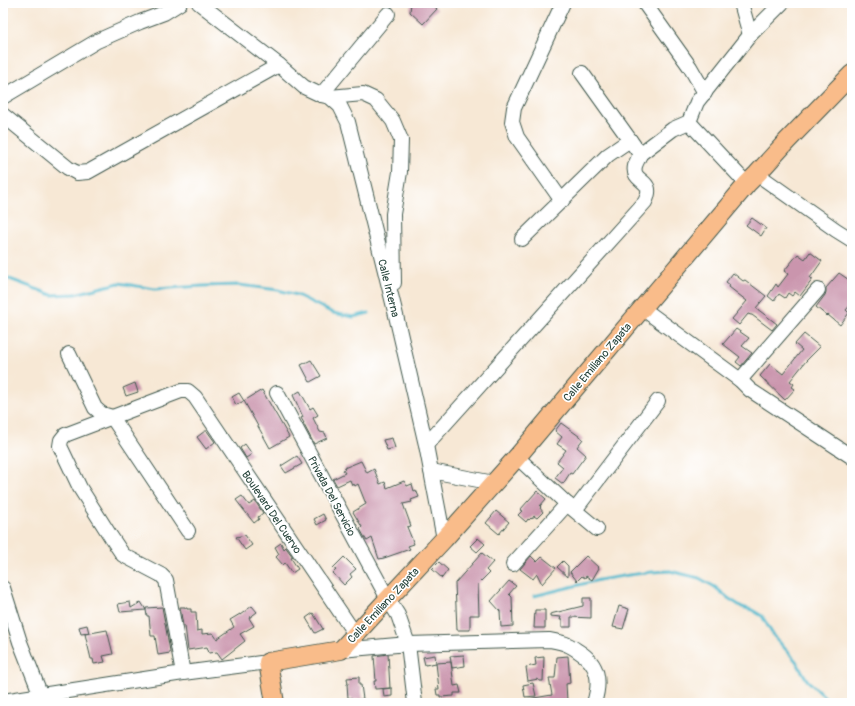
<svg xmlns="http://www.w3.org/2000/svg" width="855" height="706" viewBox="0 0 855 706" font-family="Pangolin,sans-serif">
<rect width="100%" height="100%" fill="#fff"/>
<filter id="ink" filterUnits="userSpaceOnUse"><feTurbulence type="fractalNoise" baseFrequency=".025" numOctaves="2"/><feDisplacementMap in="SourceGraphic" scale="8" xChannelSelector="R" yChannelSelector="G"/><feConvolveMatrix kernelMatrix="1 2 1 2 8 2 1 2 1" color-interpolation-filters="sRGB"/></filter>
<filter id="wash" filterUnits="userSpaceOnUse"><feTurbulence type="fractalNoise" baseFrequency=".012" numOctaves="4" result="noise"/><feDisplacementMap in="SourceGraphic" scale="16" xChannelSelector="R" yChannelSelector="G"/><feGaussianBlur stdDeviation="0.9" result="paint"/><feColorMatrix in="noise" values="0 0 0 0 0 0 0 0 0 0 0 0 0 0 0 0 0 1.4 0 .05"/><feComposite in="paint" operator="in"/></filter>
<g filter="url(#wash)">
<rect width="100%" height="100%" fill="#f7e8d5"/>
<g fill="none" stroke-linecap="round" stroke-linejoin="round">
<g stroke="#4cb6ca" stroke-width="3">
<polyline points="3,275 7,278 52,295 75,294 119,283 155,289 203,286 239,285 278,290 297,295 333,313 353,317 369,313"/>
<polyline points="534,596 599,580 629,575 652,572 670,571 699,578 715,587 728,598 742,607 752,610 762,616 773,635 796,661 807,680 825,697 831,703"/>
</g>
</g>
<g id="blocks">
<g fill="#ca95ad">
<polygon points="411,3 431,3 437,9 423,24 410,12"/>
<polygon points="752,218 766,228 761,236 746,225"/>
<polygon points="810,252 822,261 810,278 813,279 800,296 795,292 792,296 788,293 785,298 779,294 774,301 768,296 776,284 778,287 788,274 784,271 798,254 805,259"/>
<polygon points="733,273 743,281 745,280 766,296 756,308 777,324 772,330 752,315 751,315 748,314 739,325 732,319 747,301 729,287 730,285 726,282"/>
<polygon points="839,273 852,282 852,303 846,310 849,313 840,325 828,315 827,316 816,307 825,295 826,292 826,288"/>
<polygon points="736,329 749,338 742,346 752,353 741,366 736,362 740,357 723,344"/>
<polygon points="804,334 820,347 806,361 790,381 794,384 792,387 795,389 785,400 760,376 770,364 783,374 802,350 795,344"/>
<polygon points="311,360 321,376 310,382 301,365"/>
<polygon points="135,383 138,392 126,396 123,388"/>
<polygon points="262,390 289,437 270,448 244,401"/>
<polygon points="300,391 310,409 313,407 318,415 313,418 320,432 325,433 327,438 314,444 303,423 304,423 301,418 303,417 293,395"/>
<polygon points="239,393 244,401 236,405 232,397"/>
<polygon points="561,423 583,439 577,447 586,455 572,474 570,473 563,484 555,478 563,467 557,462 566,450 557,444 562,437 555,431"/>
<polygon points="205,431 207,431 215,442 206,449 197,437"/>
<polygon points="392,438 395,448 387,450 383,440"/>
<polygon points="245,444 252,454 246,458 240,448"/>
<polygon points="297,456 302,464 286,473 281,466"/>
<polygon points="361,461 367,473 374,469 380,484 385,482 387,488 404,481 407,486 412,484 414,491 416,490 419,497 411,500 412,502 403,504 411,526 407,527 414,544 408,546 410,549 384,558 379,559 372,538 367,541 365,538 360,529 362,527 353,512 366,504 358,484 355,486 354,484 352,485 350,480 337,486 333,479 345,473 343,470 345,469 344,468"/>
<polygon points="537,491 546,499 540,506 541,507 540,508 543,512 537,518 534,516 532,519 531,518 529,520 528,519 526,522 518,515 522,511 520,510"/>
<polygon points="242,496 249,505 255,501 263,513 258,517 259,519 254,523 236,500"/>
<polygon points="496,511 509,522 499,534 486,523"/>
<polygon points="323,514 326,520 317,525 314,519"/>
<polygon points="245,535 252,545 245,550 236,537"/>
<polygon points="478,538 485,544 477,552 470,546"/>
<polygon points="281,543 284,549 286,547 287,549 293,557 291,558 298,569 292,573 285,563 283,565 276,557 279,554 275,547"/>
<polygon points="482,553 493,562 486,570 489,573 478,584 479,615 470,615 470,630 457,630 455,583"/>
<polygon points="531,556 537,562 542,557 556,568 542,584 537,574 533,579 520,569"/>
<polygon points="586,556 599,568 592,580 586,576 585,578 582,576 577,581 570,572"/>
<polygon points="344,557 356,569 350,574 352,577 344,585 333,573 336,570 333,568"/>
<polygon points="563,561 568,566 568,577 557,567"/>
<polygon points="439,562 448,570 442,578 432,569"/>
<polygon points="509,581 516,586 509,594 512,597 513,626 501,627 500,611 491,601"/>
<polygon points="583,598 591,598 591,618 571,617 571,627 562,627 562,620 560,620 561,617 550,616 550,614 583,606"/>
<polygon points="130,602 131,608 141,602 146,610 146,608 162,607 170,651 170,653 158,655 155,636 151,636 149,616 147,616 146,610 120,612 118,604"/>
<polygon points="252,606 257,612 249,618 254,626 240,634 245,641 222,659 217,652 209,653 207,647 188,650 185,626 183,626 180,607 185,607 185,608 187,608 187,609 191,609 191,612 196,612 197,631 202,630 202,634 213,633 217,639 234,627 230,620 240,614 240,615"/>
<polygon points="619,606 629,609 623,629 613,627"/>
<polygon points="535,610 545,610 545,628 534,628"/>
<polygon points="313,613 323,629 315,633 306,618"/>
<polygon points="87,625 89,633 81,634 79,627"/>
<polygon points="107,630 113,654 103,656 105,662 94,664 93,659 91,659 85,634"/>
<polygon points="388,654 390,688 375,689 374,681 376,681 374,656"/>
<polygon points="435,655 436,663 425,665 423,657"/>
<polygon points="464,655 465,666 452,668 450,656"/>
<polygon points="568,656 570,683 566,684 567,701 558,702 558,703 528,703 528,699 552,695 549,678 555,678 557,657"/>
<polygon points="544,657 543,681 539,681 538,679 528,681 526,667 536,665 535,658"/>
<polygon points="451,662 454,686 459,685 461,693 454,693 454,696 440,697 440,695 437,695 436,689 439,689 436,663"/>
<polygon points="359,677 359,685 361,685 363,699 352,700 352,698 348,698 347,684 348,684 347,678"/>
<polygon points="533,683 536,696 525,697 523,685"/>
<polygon points="392,688 392,696 384,697 383,689"/>
</g>
</g>
</g>
<g filter="url(#ink)">
<use href="#blocks" fill-opacity="0" stroke="#3f574c" stroke-width="1"/>
<g fill="none" stroke-linecap="round" stroke-linejoin="round">
<g stroke="#3f574c" stroke-width="16">
<g id="minor">
<polyline points="199,3 279,65 304,87 321,95 330,97 340,106 348,122 394,307 426,445 444,539"/>
<polyline points="741,3 750,35"/>
<polyline points="645,4 690,67 705,93"/>
<polyline points="321,95 388,14"/>
<polyline points="3,97 97,41 140,22 164,13 180,3"/>
<polyline points="330,97 363,94 376,100 393,121 401,140 400,172 393,214 394,283"/>
<polyline points="3,115 68,168 77,173 88,172 279,65"/>
<polyline points="689,122 747,184"/>
<polyline points="640,154 673,129 689,122 697,102 750,35 782,3"/>
<polyline points="757,174 836,230 852,240"/>
<polyline points="562,201 517,137 512,122 514,108 563,3"/>
<polyline points="522,239 608,155 630,140"/>
<polyline points="642,308 740,380 750,390 852,457"/>
<polyline points="69,354 95,408 102,414 112,417 188,531"/>
<polyline points="740,380 818,290"/>
<polyline points="277,393 388,599 398,615 408,644 415,703"/>
<path d="M426,445L645,202C657,178 631,184 635,166C636,162 639,158 640,154L582,73"/>
<polyline points="517,457 567,504 597,529"/>
<polyline points="431,471 494,483"/>
<polyline points="575,510 658,401"/>
<polyline points="513,564 567,504"/>
<polyline points="3,588 20,642 44,703"/>
<path d="M341,650L408,644L549,640C555,641 562,642 568,645C571,646 575,649 578,651C599,664 601,681 594,703"/>
<polyline points="183,673 166,580 161,575 123,555 111,537 80,488 60,446 61,440 65,435 181,391 188,391 195,397 355,634"/>
<polyline points="3,701 183,673 268,662"/>
</g>
</g>
<g stroke="#3f574c" stroke-width="20">
<polyline id="major" points="275,703 268,662 341,650 388,599 444,539 517,457 747,184 757,174 787,141 852,74"/>
</g>
<use href="#minor" stroke="#fff" stroke-width="14"/>
<use href="#major" stroke="#f9bc8a" stroke-width="18"/>
</g>
</g>
<g text-anchor="middle" stroke-width="3.5" stroke-linejoin="round" paint-order="stroke">
<g font-size="11" fill="#1f3d34" stroke="#fff">
<text transform="translate(389 288) rotate(76)" y="4">Calle Interna</text>
<text transform="translate(597 362) rotate(-50)" y="4">Calle Emiliano Zapata</text>
<text transform="translate(332 496) rotate(62)" y="4">Privada Del Servicio</text>
<text transform="translate(272 512) rotate(56)" y="4">Boulevard Del Cuervo</text>
<text transform="translate(383 605) rotate(-47)" y="4">Calle Emiliano Zapata</text>
</g>
</g>
<rect width="855" height="706" fill="none" stroke="#fff" stroke-width="16"/>
</svg>
